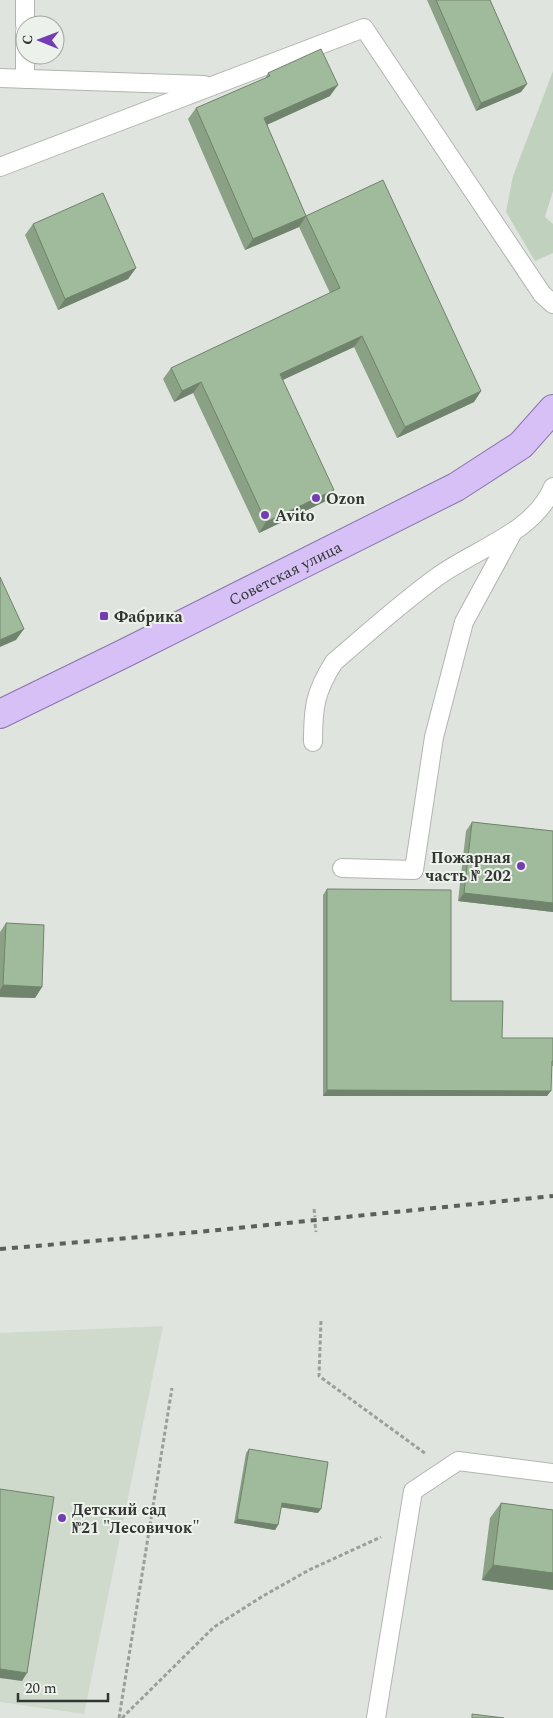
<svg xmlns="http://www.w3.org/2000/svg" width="553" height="1718" viewBox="0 0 553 1718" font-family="Spectral,serif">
<rect width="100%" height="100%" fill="#dfe5de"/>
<polygon fill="#cfdacd" points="163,1326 84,1714 0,1702 0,1333"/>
<polygon fill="#c0d2bd" points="553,71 553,191 545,217 553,224 553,253 535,261 506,212 513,176"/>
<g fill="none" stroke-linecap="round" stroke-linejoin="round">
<g stroke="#b0b6af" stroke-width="20">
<g id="service">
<polyline points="25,25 25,0"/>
<polyline points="0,78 204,85"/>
<polyline points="25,79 25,32"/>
<polyline points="0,167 364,28 542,294 553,304"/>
<path d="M313,742C313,707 315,692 334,662C368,633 401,603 437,577C475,549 534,533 553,487"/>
<polyline points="342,868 414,870 434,737 464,622 513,532"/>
<polyline points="376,1718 413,1491 458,1461 553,1473"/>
</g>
</g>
<g stroke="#8b74ae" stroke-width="30">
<g id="primary">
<path id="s1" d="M0,714L125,653L456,487L521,445L553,409"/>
</g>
</g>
<g stroke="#9a9f9a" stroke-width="3" stroke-dasharray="4 2.5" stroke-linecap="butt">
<polyline points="314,1209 315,1217"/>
<polyline points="315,1224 316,1232"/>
<polyline points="321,1321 319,1376 426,1454"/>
<polyline points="119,1718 172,1388"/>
<polyline points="122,1718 214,1627 263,1596 309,1570 381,1537"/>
</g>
<use href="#service" stroke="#fff" stroke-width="18"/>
<use href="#primary" stroke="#d6c0f6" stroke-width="28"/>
<polyline stroke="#5c5f5b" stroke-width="4" stroke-dasharray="6 6" stroke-linecap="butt" points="0,1249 198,1232 553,1196"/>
</g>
<g fill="#8aa185">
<polygon points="427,0 490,0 527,84 521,92 476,111"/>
<polygon points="268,73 330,96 267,125 306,216 481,391 474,402 397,438 354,347 282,380 326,501 259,533 193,393 174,402 163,379 171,368 330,293 299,227 245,250 188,119 196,108 265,79"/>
<polygon points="33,224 136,268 128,279 58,310 25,235"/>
<polygon points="472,822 553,831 553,912 458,901 466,831"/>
<polygon points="327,889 451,1001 502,1038 553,1038 553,1066 551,1066 547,1096 323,1096 323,895"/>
<polygon points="6,923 42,987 35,998 0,997 0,932"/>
<polygon points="249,1449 318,1513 281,1507 278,1525 275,1530 234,1523 246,1453"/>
<polygon points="501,1503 553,1510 553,1590 482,1580 490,1518"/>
</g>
<g fill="#70836c">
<polygon points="527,84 521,92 476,111 481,103"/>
<polygon points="338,85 330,96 257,129 264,118"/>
<polygon points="306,216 299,227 245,250 253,239"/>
<polygon points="136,268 128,279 58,310 65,299"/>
<polygon points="362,336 354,347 272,385 280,374"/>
<polygon points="201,382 193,393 174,402 182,391"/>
<polygon points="481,391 474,402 397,438 405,427"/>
<polygon points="334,490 326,501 259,533 266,522"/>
<polygon points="24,629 16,640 0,647 0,640"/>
<polygon points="464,893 553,903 553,912 458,901"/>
<polygon points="3,985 42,987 35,998 0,997 0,990"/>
<polygon points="327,1090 551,1091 547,1096 323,1096"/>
<polygon points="282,1503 321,1509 318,1513 279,1507"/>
<polygon points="237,1519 278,1525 275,1530 234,1523"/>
<polygon points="493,1565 553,1573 553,1590 482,1580"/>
<polygon points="0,1669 27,1673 22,1681 0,1678"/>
</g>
<g fill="#a0bb9b" stroke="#70836c">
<polygon points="436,0 490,0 527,84 481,103"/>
<polygon points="321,49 338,85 264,118 306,216 253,239 196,108 270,76 268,73"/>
<polygon points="383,180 481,391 405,427 362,336 280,374 334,490 266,522 201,382 182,391 171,368 340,288 306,216"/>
<polygon points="103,193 136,268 65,299 33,224"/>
<polygon points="0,577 24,629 0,640"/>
<polygon points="472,822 553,831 553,903 464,893"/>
<polygon points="327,889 451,890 451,1001 503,1001 502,1038 553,1038 553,1061 552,1061 551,1091 327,1090"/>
<polygon points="6,923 44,925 42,987 3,985"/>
<polygon points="249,1449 328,1462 321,1509 282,1503 278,1525 237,1519"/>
<polygon points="0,1489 54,1497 27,1673 0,1669"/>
<polygon points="501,1503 553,1510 553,1573 493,1565"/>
<polygon points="472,1714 504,1718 472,1718"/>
</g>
<g fill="#753db3" stroke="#ecf2eb" stroke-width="2">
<circle cx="316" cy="498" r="5"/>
<circle cx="265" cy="515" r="5"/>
<rect x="99" y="611" width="10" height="10" rx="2.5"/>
<circle cx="521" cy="866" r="5"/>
<circle cx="62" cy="1518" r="5"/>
</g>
<g text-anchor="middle" stroke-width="4" stroke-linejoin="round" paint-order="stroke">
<g font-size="16" font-weight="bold" fill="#323532" stroke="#ecf2eb" text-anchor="start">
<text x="326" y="504">Ozon</text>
<text x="275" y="521">Avito</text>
<text x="114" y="622">Фабрика</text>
<text x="511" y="863" text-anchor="end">Пожарная<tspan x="511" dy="18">часть № 202</tspan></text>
<text x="72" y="1515">Детский сад<tspan x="72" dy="18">№21 "Лесовичок"</tspan></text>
</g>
<g font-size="16" fill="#323532" stroke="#ecf2eb">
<text dy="6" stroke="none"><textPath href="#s1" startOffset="318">Советская улица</textPath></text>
</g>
</g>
<g transform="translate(40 40) rotate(271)"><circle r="24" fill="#ecf2eb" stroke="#a2a6a1"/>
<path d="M0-4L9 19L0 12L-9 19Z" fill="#753db3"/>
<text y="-8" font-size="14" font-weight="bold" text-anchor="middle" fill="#323532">С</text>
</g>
<path d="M18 1693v8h90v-8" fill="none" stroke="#323532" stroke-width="2.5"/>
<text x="25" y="1693" font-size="15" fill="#323532" stroke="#ecf2eb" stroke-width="4" paint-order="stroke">20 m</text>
</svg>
